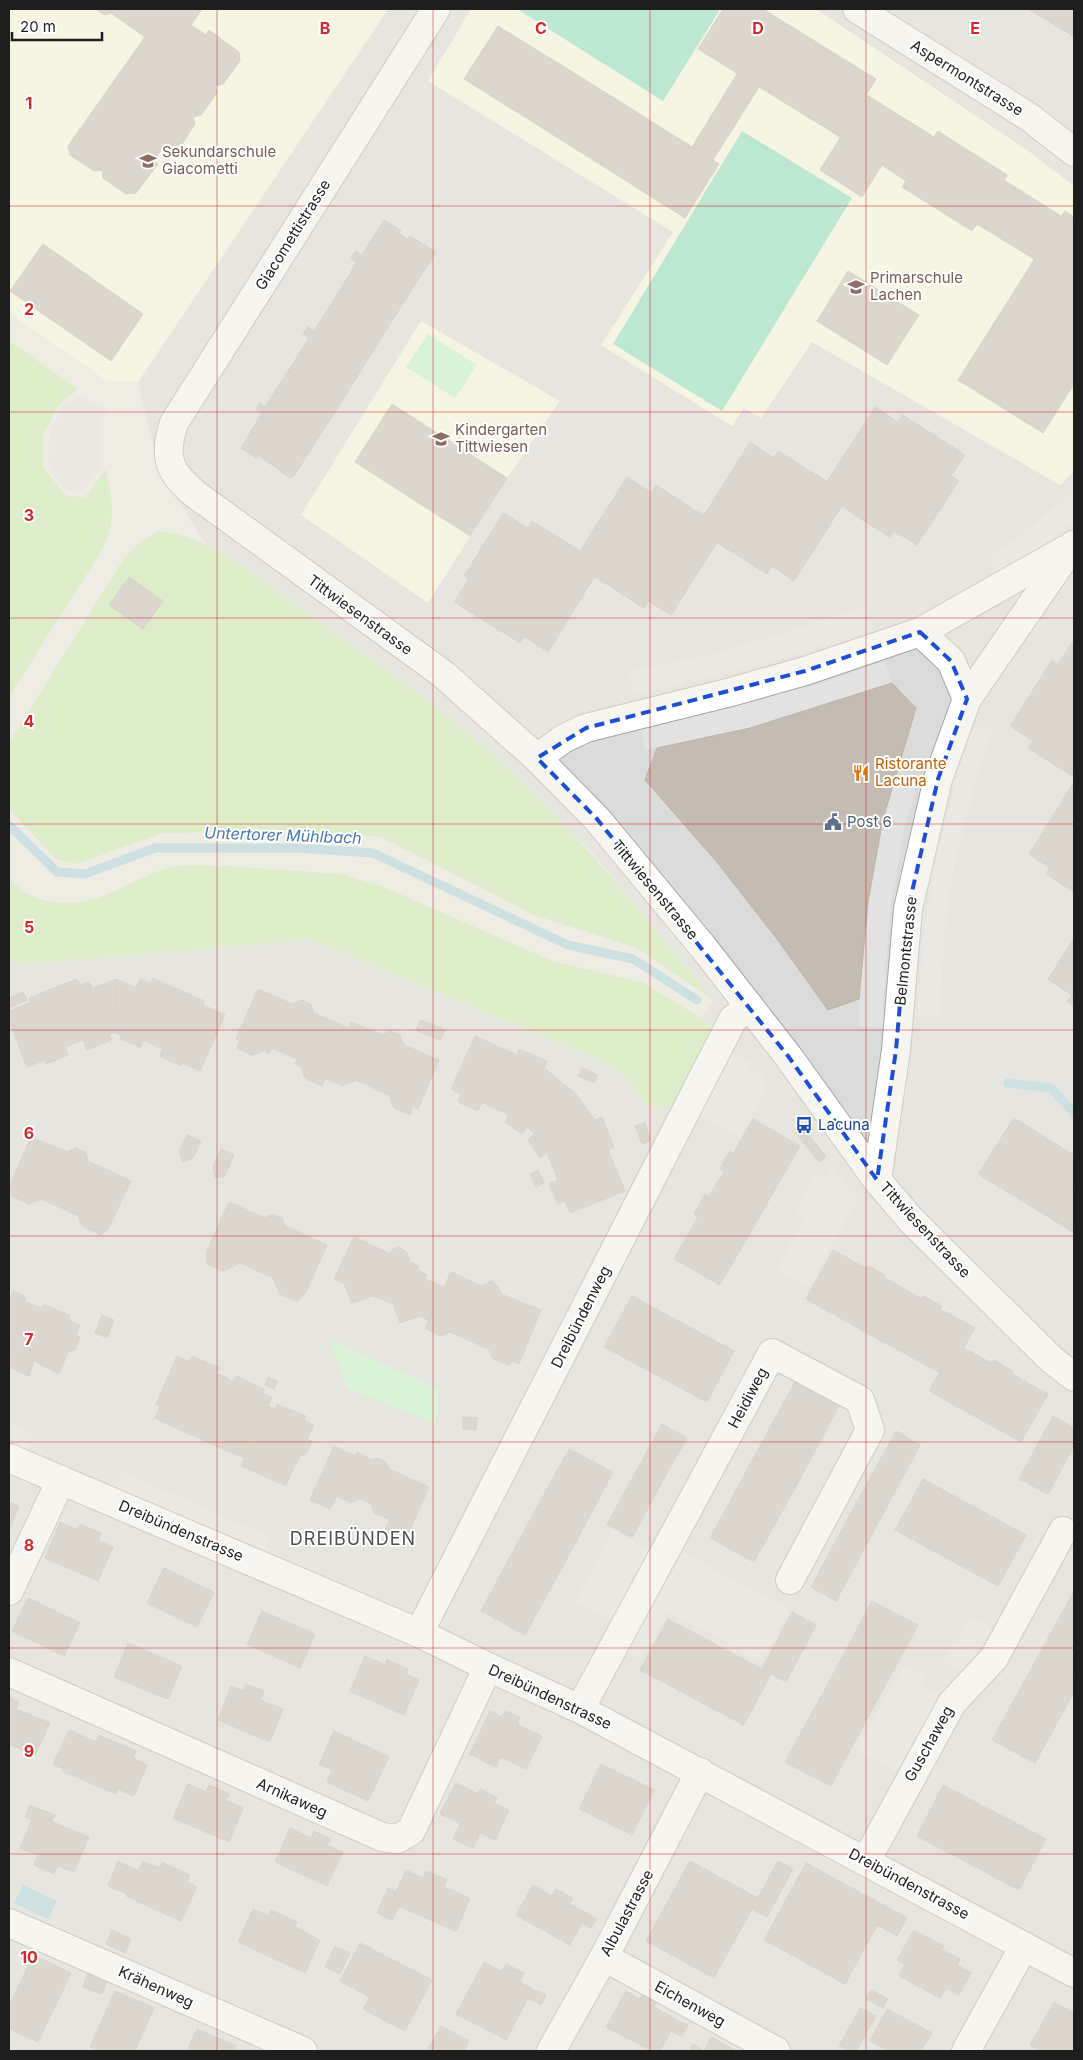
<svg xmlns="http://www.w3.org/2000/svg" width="1083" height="2060" viewBox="0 0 1083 2060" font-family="Inter,sans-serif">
<rect width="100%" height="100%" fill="#efece4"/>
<polygon fill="#dcdbdb" points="388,9 1074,9 1074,2051 9,2051 9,958 17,965 311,940 595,1058 622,1074 643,1101 712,1029 701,1018 714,1001 591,851 500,761 404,683 263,581 205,544 159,468 138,382"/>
<g fill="#feffdd">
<polygon points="9,9 388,9 138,382 107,381 9,313"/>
<polygon points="471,9 816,9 1027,150 1074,186 1074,472 1060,485 812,342 761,418 744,408 732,426 601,345 673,232 428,81"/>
<polygon points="421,321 560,401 507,478 428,603 301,515"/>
</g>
<g fill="#c7eba8">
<path d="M9,341L78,389L58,405L43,436V467L66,496L86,497L106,469C113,502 116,518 102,550L9,697Z"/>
<path d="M159,531C211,536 261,580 303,610C370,658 439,705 500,761C580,834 646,918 714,1001L639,949L534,915L381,837L286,831L163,833L76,864L56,859L9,809V743L124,558L140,542Z"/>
<path d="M229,866L341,874L384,887L552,961L644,983L701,1018L712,1029L671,1105L657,1109L643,1101L622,1074L595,1058L311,940L17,965L9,958V877C20,891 30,897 47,901C93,912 126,881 167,868C183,863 212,867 229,866Z"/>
</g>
<g fill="#bffbc6">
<polygon points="428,334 477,365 455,398 406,367"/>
<polygon points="330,1340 439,1389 436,1424 347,1388"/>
</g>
<g fill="#7fe1be">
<polygon points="517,9 717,9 719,11 663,101"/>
<polygon points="742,131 852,198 722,411 613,344"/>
</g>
<g fill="#e2e2e2">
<polygon points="81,395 107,411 100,426 101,468 82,492 67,491 47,465 50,431 62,406"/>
<polygon points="1074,491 1074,521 1034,554 999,577 989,557 1018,538"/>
<polygon points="863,607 873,629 797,654 727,674 633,695 628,672 725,651"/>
<polygon points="885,661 892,683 750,728 644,750 640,729 816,685"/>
<polygon points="972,724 992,731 975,783 956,858 944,934 940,1017 917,1016 924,933 938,852 956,778"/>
<polygon points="893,785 916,789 905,827 891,904 883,1001 883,1028 859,1026 859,999 868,902 883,819"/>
<polygon points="731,1052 750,1062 747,1067 764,1076 764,1092 740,1137 697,1115"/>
<polygon points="832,1168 858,1199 809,1287 776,1269 805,1217 796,1211 814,1172 825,1178"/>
<polygon points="9,1422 34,1433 26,1452 9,1444"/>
<polygon points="123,1472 270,1537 261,1556 115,1490"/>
<polygon points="613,1530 650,1551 613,1621 575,1601"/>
<polygon points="680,1551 790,1609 762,1662 668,1612 642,1660 626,1651"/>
<polygon points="972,1616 991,1629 962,1674 942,1661"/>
<polygon points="905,1664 926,1676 921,1686 942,1697 898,1774 856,1750"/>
</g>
<polygon fill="#a3cfde" points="23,1885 57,1901 48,1919 14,1903"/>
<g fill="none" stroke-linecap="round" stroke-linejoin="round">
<g stroke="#a3cfde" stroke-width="9">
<polyline points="9,825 57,872 85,874 155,848 297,848 373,853 568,945 633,959 697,1000"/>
<polyline points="1008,1083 1051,1088 1074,1113"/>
</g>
</g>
<g fill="#c4bbb3" stroke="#c1b3a6">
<polygon points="95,9 202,9 191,25 206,35 209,30 239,52 240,61 223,84 215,86 217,93 201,115 193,117 195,124 179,149 171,151 164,146 153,161 158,164 136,193 126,194 103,178 102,170 94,171 70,155 68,146 145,37 111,13 105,15"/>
<polygon points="723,9 763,9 876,79 840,137 698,49"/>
<polygon points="1028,9 1074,9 1074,37 1070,34"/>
<polygon points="498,26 608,94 574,148 464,79"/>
<polygon points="737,74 759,87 713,160 692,147"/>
<polygon points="608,94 719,164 685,218 574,148"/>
<polygon points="867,95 934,137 938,131 1007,175 1004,180 1061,216 1034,259 977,224 972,231 902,187 906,181 882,165 862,197 820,170"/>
<polygon points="1065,211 1074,217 1074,384 1043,433 958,380"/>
<polygon points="384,220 401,231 399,233 408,239 410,236 436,252 388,327 336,296 357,262 351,259 353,255 356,251 362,255"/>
<polygon points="43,244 143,314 111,361 10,291"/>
<polygon points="848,271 919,315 887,365 817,321"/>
<polygon points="336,296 388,327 340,404 288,371 309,338 303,334 308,327 314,331"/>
<polygon points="288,371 340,404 294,476 290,478 258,455 257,458 241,448 262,413 256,409 260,403 265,407"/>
<polygon points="392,404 507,478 470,536 355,462"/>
<polygon points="875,407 898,422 903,415 965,455 951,476 959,481 917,545 894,531 890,537 867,523 836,502 839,497 828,490 831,484 827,482"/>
<polygon points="750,442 774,458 778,451 831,484 828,490 839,497 836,502 842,506 794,581 772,566 767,574 710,538 714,531 705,525 709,519 704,515"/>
<polygon points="627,477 652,493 656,485 709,519 705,525 714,531 710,538 717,542 671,615 648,601 644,608 589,573 592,568 581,561 585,554 580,551"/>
<polygon points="503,513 528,528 532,521 585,554 581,561 592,568 589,573 595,576 548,652 524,636 520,643 454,602 469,579 464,576"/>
<polygon points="129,577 163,601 143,629 109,605"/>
<polygon points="1072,643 1074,644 1074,777 1028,748 1033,741 1010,726 1052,660 1058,664"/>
<polygon points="892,683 916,708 883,819 868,902 859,999 828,1010 777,939 716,861 645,780 657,748 750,728"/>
<polygon points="1074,782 1074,892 1046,874 1050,868 1029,854"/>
<polygon points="1074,938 1074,1006 1067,1001 1072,995 1048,979"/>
<polygon points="153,978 204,1001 203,1005 225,1015 200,1071 182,1063 181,1066 160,1056 163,1049 144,1040 140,1047 120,1039 121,1036 115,1032 116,979 136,988 140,979 151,984"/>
<polygon points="77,979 80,985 89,981 92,989 116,979 115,1032 109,1035 111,1040 87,1050 83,1040 65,1047 68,1055 46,1064 44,1060 27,1067 9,1021 9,1011 31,1002 29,998"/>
<polygon points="258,989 292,1004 302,1000 311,1004 314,1013 348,1028 322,1086 305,1078 301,1067 295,1064 297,1059 272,1048 269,1054 264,1051 252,1055 237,1048 240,1041 236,1039"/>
<polygon points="23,992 27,1000 11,1007 9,998"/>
<polygon points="421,1020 445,1030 440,1040 416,1030"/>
<polygon points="351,1022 382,1035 391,1031 400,1035 404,1045 439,1060 418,1109 413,1107 410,1115 394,1108 389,1095 356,1080 343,1086 325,1078"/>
<polygon points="475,1036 517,1055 519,1049 547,1061 544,1068 575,1093 534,1134 527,1127 522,1134 505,1122 509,1115 482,1102 478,1111 458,1102 461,1094 451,1089"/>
<polygon points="582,1068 598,1075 594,1083 578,1076"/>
<polygon points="575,1093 595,1120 602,1117 614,1147 608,1150 625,1191 570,1213 565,1201 558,1204 549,1183 558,1180 547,1153 540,1158 528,1140"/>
<polygon points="1014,1118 1074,1155 1074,1183 1052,1219 978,1174"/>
<polygon points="753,1119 800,1146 762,1212 716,1185 724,1172 720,1169 725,1159 730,1151 733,1154"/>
<polygon points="645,1123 651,1140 642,1144 635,1126"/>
<polygon points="802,1126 826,1157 819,1162 795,1132"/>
<polygon points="187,1135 201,1141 193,1158 183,1162 179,1152"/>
<polygon points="31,1137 67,1152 76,1148 86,1152 88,1161 131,1181 108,1229 101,1235 82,1226 78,1216 66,1210 41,1199 29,1204 12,1196 10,1185"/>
<polygon points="221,1149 234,1155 225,1176 215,1178 213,1167"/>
<polygon points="538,1170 544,1183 536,1187 530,1174"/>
<polygon points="1074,1183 1074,1233 1052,1219"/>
<polygon points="716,1185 762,1212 720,1285 674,1259 698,1217 694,1214 705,1194 709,1197"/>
<polygon points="229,1202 265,1218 273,1214 282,1218 285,1226 327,1245 305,1294 297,1302 280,1294 273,1278 240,1263 224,1271 207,1264 207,1251"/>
<polygon points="354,1237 391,1254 392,1250 398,1247 407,1252 410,1262 419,1266 418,1270 427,1275 425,1279 444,1287 428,1320 420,1316 400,1323 393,1304 373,1296 352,1303 344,1283 334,1279"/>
<polygon points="833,1250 866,1268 868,1266 885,1275 884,1278 903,1288 876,1338 806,1299"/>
<polygon points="451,1272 481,1286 491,1281 498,1286 501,1294 541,1310 519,1364 512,1361 510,1366 492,1358 489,1349 450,1332 441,1336 425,1328"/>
<polygon points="903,1288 922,1299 924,1296 931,1300 942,1306 940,1309 975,1328 955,1363 947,1359 939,1372 876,1338"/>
<polygon points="13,1291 24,1296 26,1302 31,1304 10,1351 9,1302"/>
<polygon points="632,1296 734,1351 707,1402 604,1347"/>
<polygon points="31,1304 40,1308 45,1305 57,1310 34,1361 10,1351"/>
<polygon points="57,1310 70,1315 70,1321 80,1325 76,1335 80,1337 75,1350 68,1352 59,1374 34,1361"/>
<polygon points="102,1315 114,1320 107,1338 95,1333"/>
<polygon points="964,1348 993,1364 994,1360 1013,1371 1012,1374 1048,1394 1021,1442 929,1391 947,1359 955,1363"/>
<polygon points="10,1351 34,1361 29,1376 9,1367"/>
<polygon points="177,1356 190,1362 192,1356 205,1362 182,1415 156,1404"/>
<polygon points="205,1362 219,1368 216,1373 225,1377 204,1426 182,1415"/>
<polygon points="237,1376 249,1382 226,1436 204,1426 225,1377 234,1382"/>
<polygon points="268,1377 277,1381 274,1389 265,1385"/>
<polygon points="797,1378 841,1402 799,1481 754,1457"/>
<polygon points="249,1382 264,1389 262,1393 272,1397 250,1446 226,1436"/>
<polygon points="277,1404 291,1410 268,1463 247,1454 268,1406 275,1409"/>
<polygon points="160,1406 182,1415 176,1428 155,1418"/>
<polygon points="291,1410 306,1416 304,1420 314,1425 307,1439 312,1441 306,1454 300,1456 291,1474 268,1463"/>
<polygon points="182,1415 204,1426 199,1438 176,1428"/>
<polygon points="1053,1416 1074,1428 1074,1446 1048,1494 1019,1479"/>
<polygon points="463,1417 477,1418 476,1430 463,1429"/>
<polygon points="662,1424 687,1438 668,1471 644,1457"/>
<polygon points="204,1426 226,1436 221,1448 199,1438"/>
<polygon points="896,1431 920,1445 877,1525 852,1511"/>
<polygon points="226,1436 250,1446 245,1458 221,1448"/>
<polygon points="334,1446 356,1456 357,1452 372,1460 378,1458 386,1462 389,1469 429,1487 405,1541 384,1532 390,1520 374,1513 371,1504 360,1499 351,1503 337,1496 330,1509 310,1500"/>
<polygon points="569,1449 613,1472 569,1555 524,1531"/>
<polygon points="247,1454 268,1463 262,1475 241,1466"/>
<polygon points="644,1457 668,1471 632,1538 607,1524"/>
<polygon points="754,1457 799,1481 754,1562 710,1538"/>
<polygon points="268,1463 291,1474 286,1486 262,1475"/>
<polygon points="923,1479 1026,1535 998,1586 895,1530"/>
<polygon points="9,1502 19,1506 9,1531"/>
<polygon points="852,1511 877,1525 836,1601 811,1587"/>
<polygon points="60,1522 78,1530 80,1524 101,1533 98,1540 113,1547 98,1581 45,1558"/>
<polygon points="524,1531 569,1555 525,1635 481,1611"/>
<polygon points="164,1568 214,1592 197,1627 147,1603"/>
<polygon points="1074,1591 1074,1680 1036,1660"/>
<polygon points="28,1598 80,1623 64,1656 12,1631"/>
<polygon points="872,1601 918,1625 875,1704 830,1680"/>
<polygon points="262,1611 315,1634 300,1668 247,1644"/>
<polygon points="792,1612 816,1625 786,1682 762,1669"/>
<polygon points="668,1619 771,1674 744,1725 640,1670"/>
<polygon points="128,1643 182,1666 168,1699 114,1677"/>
<polygon points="365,1656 385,1665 387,1659 408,1669 406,1674 419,1680 404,1715 350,1691"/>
<polygon points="1036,1660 1074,1680 1074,1692 1035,1763 992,1740"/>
<polygon points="830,1680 875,1704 831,1786 785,1762"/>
<polygon points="246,1684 264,1691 260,1700 283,1709 270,1742 218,1720 231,1686 243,1691"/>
<polygon points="9,1697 19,1702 16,1709 50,1723 35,1756 9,1744"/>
<polygon points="490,1711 502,1717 506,1711 520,1717 517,1724 542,1736 526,1769 474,1745"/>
<polygon points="69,1730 78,1734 63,1769 53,1764"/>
<polygon points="334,1731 389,1757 368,1801 327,1782 332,1770 319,1764"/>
<polygon points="78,1734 96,1742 99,1735 136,1751 133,1758 147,1765 134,1796 118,1789 116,1794 62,1771"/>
<polygon points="474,1745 500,1757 496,1767 469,1754"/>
<polygon points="601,1764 654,1790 632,1835 579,1809"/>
<polygon points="456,1783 478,1794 480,1789 497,1797 494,1803 509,1810 495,1840 440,1814"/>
<polygon points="188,1784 206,1792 209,1785 230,1794 226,1800 243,1808 229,1842 173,1818"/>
<polygon points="943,1785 1046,1839 1019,1890 917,1836"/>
<polygon points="30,1805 55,1815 52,1821 34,1814 32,1820 25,1817"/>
<polygon points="34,1814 89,1837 74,1872 58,1866 54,1874 34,1865 38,1855 20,1848"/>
<polygon points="460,1824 480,1833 473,1848 453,1839"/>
<polygon points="290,1828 311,1838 314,1831 331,1839 327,1845 343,1852 327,1886 275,1862"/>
<polygon points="118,1861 128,1866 117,1890 108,1886"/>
<polygon points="143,1861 159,1868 162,1862 190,1875 187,1882 197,1887 181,1921 126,1896"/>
<polygon points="690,1861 758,1898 714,1978 646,1941"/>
<polygon points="778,1861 793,1869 767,1917 752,1909"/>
<polygon points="806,1863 887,1907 845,1984 764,1940"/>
<polygon points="128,1866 138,1870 127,1894 117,1890"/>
<polygon points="406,1870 423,1878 426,1871 447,1880 444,1887 470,1898 456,1931 391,1903"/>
<polygon points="533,1885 552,1896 556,1889 573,1898 570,1904 587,1913 570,1945 516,1915"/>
<polygon points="388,1888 396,1892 391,1903 399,1906 392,1920 377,1913"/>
<polygon points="887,1907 907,1918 897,1936 877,1925"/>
<polygon points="253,1909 269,1916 271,1910 297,1922 295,1927 320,1940 305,1973 238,1942"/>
<polygon points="587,1913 596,1919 591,1928 582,1923"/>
<polygon points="112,1930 131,1939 125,1953 106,1944"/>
<polygon points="914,1930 944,1946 942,1950 960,1959 957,1965 971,1973 959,1995 946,1988 940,1998 899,1976 905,1964 897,1960"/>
<polygon points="360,1943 432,1980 405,2031 363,2009 370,1997 340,1981"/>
<polygon points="335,1946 350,1953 340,1974 325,1967"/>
<polygon points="33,1955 71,1973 38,2042 9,2029 9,2007"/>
<polygon points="484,1962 502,1972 506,1964 524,1973 520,1982 533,1989 506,2040 456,2014"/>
<polygon points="88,1972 108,1980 102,1994 83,1987"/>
<polygon points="533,1989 546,1995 541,2005 529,1999"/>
<polygon points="871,1990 888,1999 883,2008 866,1999"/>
<polygon points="115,1991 154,2008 135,2051 101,2051 90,2047"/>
<polygon points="626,1991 640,1999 643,1993 657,2001 654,2007 677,2020 660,2051 652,2051 606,2027"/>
<polygon points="1054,2002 1074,2013 1074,2051 1042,2051 1030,2045"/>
<polygon points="860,2008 876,2016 856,2051 848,2051 839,2046"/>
<polygon points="887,2009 932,2033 921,2051 889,2051 870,2041"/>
<polygon points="677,2020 688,2025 682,2036 671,2031"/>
<polygon points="441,2026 469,2041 464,2051 427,2051"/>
<polygon points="197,2029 236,2046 234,2051 187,2051"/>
<polygon points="711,2037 736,2051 689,2051 693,2044 704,2051"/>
</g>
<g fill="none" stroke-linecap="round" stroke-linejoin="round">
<g stroke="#a5a5a5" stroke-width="30">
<g id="street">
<path d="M436,9L174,423C163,456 168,472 195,494L443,674L537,758L597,819L703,947L788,1056L877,1180L911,1220L1051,1359L1074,1377"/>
<polyline points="857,9 1029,117 1074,152"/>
<polyline points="920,632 951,661 967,699"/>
<polyline points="537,758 563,739 586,728 731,692 805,671 920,632 1067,549"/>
<polyline points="877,1180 896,1050 908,909 938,779 967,699 1073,545"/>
<polyline points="9,1458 419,1633 488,1667 580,1709 1074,1973"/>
<polyline points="9,1591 61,1480"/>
<polyline points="419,1633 733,1019 749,1006"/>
<polyline points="9,1672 382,1837 397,1839 411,1831 488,1667"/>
<polyline points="580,1709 772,1353 860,1400 870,1430 790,1580"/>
<polyline points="866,1861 952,1703 994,1658 1063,1531"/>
<polyline points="9,1923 303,2051"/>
<polyline points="604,1957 776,2051"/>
<polyline points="551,2051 604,1957 700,1772"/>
<polyline points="966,2051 1024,1946"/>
</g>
</g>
<use href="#street" stroke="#fff" stroke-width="28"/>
</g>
<path d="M0 0H1083V2060H0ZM920,632L951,661L967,699L938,779L908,909L896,1050L877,1180L788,1056L597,819L537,758L586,728L805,671Z" fill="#efece4" fill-opacity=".55" fill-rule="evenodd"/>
<path fill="none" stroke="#1d4ed8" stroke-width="4" stroke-dasharray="10 6" stroke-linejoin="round" d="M920,632L951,661L967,699L938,779L908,909L896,1050L877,1180L788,1056L597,819L537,758L586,728L805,671Z"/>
<path fill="none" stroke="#d62828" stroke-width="1" stroke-opacity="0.55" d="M217,9V2051M433,9V2051M650,9V2051M866,9V2051M9,206H1074M9,412H1074M9,618H1074M9,824H1074M9,1030H1074M9,1236H1074M9,1442H1074M9,1648H1074M9,1854H1074"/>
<defs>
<g id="school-bare" transform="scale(1.35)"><path d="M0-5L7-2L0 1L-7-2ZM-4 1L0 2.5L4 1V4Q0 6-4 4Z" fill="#8d6e63" stroke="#fff" stroke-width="2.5" paint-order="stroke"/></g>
<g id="restaurant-bare" transform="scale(1.35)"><path d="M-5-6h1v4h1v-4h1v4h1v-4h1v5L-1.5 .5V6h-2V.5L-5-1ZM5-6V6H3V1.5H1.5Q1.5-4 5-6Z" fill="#e8710a" stroke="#fff" stroke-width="2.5" paint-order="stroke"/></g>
<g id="civic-bare" transform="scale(1.35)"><path d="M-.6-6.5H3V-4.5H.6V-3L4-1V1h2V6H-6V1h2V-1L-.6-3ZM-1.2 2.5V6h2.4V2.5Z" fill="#5c6f8a" stroke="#fff" stroke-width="2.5" paint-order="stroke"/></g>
<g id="bus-bare" transform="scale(1.35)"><path d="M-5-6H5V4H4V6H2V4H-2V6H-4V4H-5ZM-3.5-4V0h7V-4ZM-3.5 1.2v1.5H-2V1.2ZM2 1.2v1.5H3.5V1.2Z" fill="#1a4fb4" stroke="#fff" stroke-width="2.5" paint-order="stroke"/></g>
</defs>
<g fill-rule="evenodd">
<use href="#school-bare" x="148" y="161"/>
<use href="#school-bare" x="856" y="287"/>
<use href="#school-bare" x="441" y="439"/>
<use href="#restaurant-bare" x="861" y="773"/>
<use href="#civic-bare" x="833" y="822"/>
<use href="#bus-bare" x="804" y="1125"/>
</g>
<g text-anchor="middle" stroke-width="4" stroke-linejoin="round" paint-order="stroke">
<g font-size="15" fill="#1e1e1e" stroke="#fff">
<text transform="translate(967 78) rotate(32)" y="5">Aspermontstrasse</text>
<text transform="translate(293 235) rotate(-58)" y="5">Giacomettistrasse</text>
<text transform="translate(360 615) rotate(36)" y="5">Tittwiesenstrasse</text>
<text transform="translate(655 890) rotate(50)" y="5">Tittwiesenstrasse</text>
<text transform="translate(906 951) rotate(-84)" y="5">Belmontstrasse</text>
<text transform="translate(925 1230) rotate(47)" y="5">Tittwiesenstrasse</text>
<text transform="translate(581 1317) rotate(-63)" y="5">Dreibündenweg</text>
<text transform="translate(748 1398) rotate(-62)" y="5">Heidiweg</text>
<text transform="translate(181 1531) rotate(23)" y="5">Dreibündenstrasse</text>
<text transform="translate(550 1697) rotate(25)" y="5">Dreibündenstrasse</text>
<text transform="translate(929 1744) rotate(-61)" y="5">Guschaweg</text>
<text transform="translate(292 1798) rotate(24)" y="5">Arnikaweg</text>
<text transform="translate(909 1884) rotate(28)" y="5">Dreibündenstrasse</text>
<text transform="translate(627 1913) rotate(-62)" y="5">Albulastrasse</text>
<text transform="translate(156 1987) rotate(24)" y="5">Krähenweg</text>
<text transform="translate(690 2004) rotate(29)" y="5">Eichenweg</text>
</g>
<g font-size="15" fill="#785e54" stroke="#fff" text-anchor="start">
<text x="162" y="157">Sekundarschule<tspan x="162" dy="17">Giacometti</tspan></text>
<text x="870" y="283">Primarschule<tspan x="870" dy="17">Lachen</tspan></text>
<text x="455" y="435">Kindergarten<tspan x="455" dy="17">Tittwiesen</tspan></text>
</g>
<g font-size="15" fill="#c56008" stroke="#fff" text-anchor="start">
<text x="875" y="769">Ristorante<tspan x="875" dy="17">Lacuna</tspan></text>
</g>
<g font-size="15" fill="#4e5e75" stroke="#fff" text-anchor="start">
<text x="847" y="827">Post 6</text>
</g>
<g font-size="15" fill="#164399" stroke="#fff" text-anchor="start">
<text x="818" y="1130">Lacuna</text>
</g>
<g font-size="16" font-style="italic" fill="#4878b0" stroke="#fff">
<text transform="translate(283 835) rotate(2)" y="6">Untertorer Mühlbach</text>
</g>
<g font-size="18" letter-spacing="1" fill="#515151" stroke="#fff">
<text x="353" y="1545">DREIBÜNDEN</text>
</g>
</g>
<g font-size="16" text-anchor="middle" font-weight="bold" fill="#d62828" stroke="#fff" stroke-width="4" stroke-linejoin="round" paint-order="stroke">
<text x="325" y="34">B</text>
<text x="541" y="34">C</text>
<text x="758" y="34">D</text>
<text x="975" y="34">E</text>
<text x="29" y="109">1</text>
<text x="29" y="315">2</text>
<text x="29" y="521">3</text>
<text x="29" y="727">4</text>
<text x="29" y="933">5</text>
<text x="29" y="1139">6</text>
<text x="29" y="1345">7</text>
<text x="29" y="1551">8</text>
<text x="29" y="1757">9</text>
<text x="29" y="1963">10</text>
</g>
<rect width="1083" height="2060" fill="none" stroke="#1e1e1e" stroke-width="20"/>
<path d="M12 32v8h90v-8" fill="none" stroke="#1e1e1e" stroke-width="2.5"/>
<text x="20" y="32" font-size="15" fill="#1e1e1e" stroke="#ffffff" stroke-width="4" paint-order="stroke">20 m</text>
</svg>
